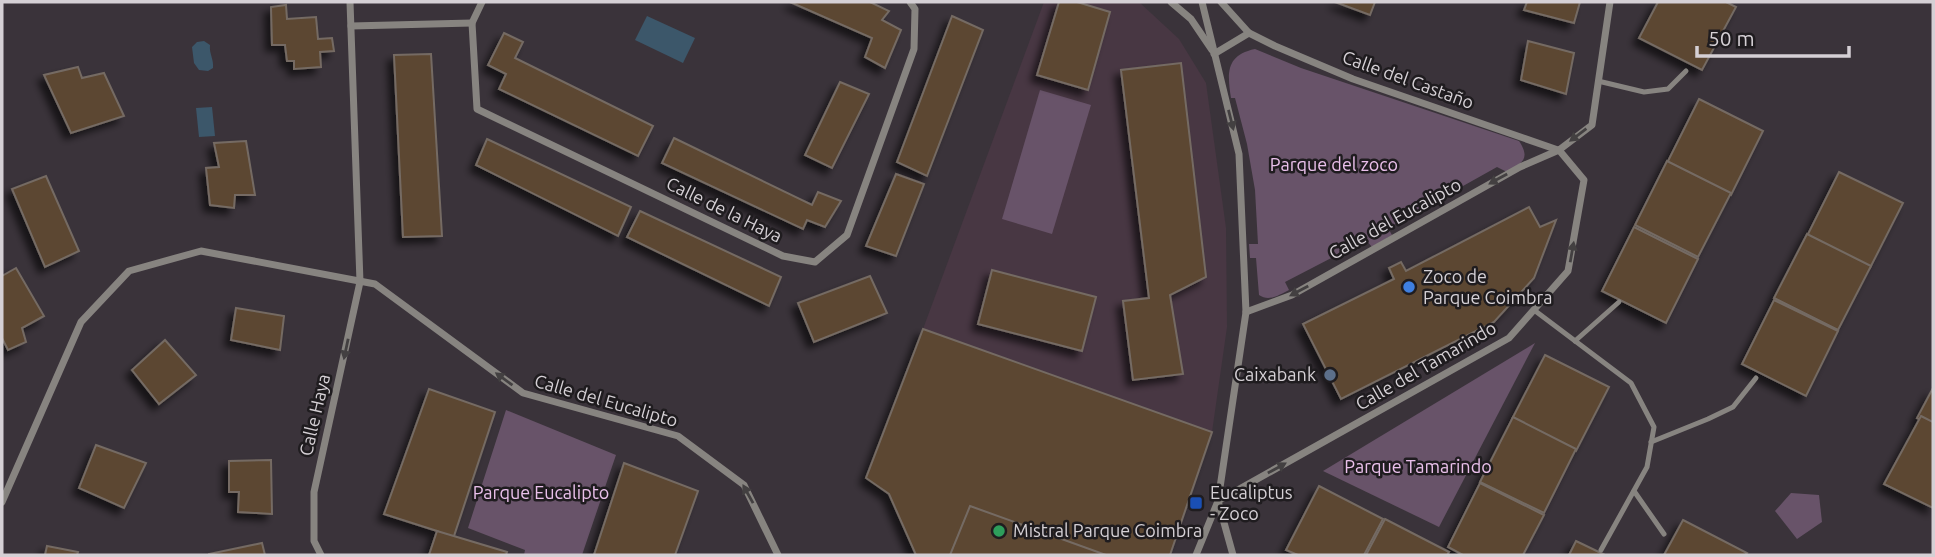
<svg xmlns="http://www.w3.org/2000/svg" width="1935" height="557" viewBox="0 0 1935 557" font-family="Ubuntu,sans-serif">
<defs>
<filter id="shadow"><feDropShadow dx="-6" dy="6" stdDeviation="3.5" flood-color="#0009"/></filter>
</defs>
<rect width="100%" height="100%" fill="#3a333a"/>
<polygon fill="#483743" points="1044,2 1139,2 1179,39 1206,83 1226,228 1227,327 1212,432 923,329"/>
<g fill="#685369">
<path d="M1255,49L1301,68L1519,141C1531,159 1522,163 1507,172L1497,167L1388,228L1392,235L1372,247L1366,240L1285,282L1289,290C1279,295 1269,302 1259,295L1256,258H1250L1249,244H1258L1255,190L1247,144L1235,98H1231C1227,73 1226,55 1255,49Z"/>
<polygon points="1040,90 1091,105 1052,234 1002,219"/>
<polygon points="1535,343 1439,527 1323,471"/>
<polygon points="506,410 616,455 582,555 524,555 525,550 468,528"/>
<polygon points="1791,493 1819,495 1822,522 1797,539 1775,511"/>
</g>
<g fill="#3c576a">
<polygon points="647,16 695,38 683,63 635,40"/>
<path d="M204,41L210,45C209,54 214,59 213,68L208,71L199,70L194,63L192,47L197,42Z"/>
<polygon points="212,107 215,136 199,137 196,108"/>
</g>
<g fill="#5c4631" stroke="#746b63" stroke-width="2" filter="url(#shadow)">
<polygon points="790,2 870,2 889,11 882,20 901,30 885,68 865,57 872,38"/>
<polygon points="1059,2 1077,2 1110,12 1088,90 1037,75"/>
<polygon points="1335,2 1375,2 1370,15"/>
<polygon points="1527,2 1580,2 1574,23 1524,10"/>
<polygon points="1658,2 1726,2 1736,7 1702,70 1639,38"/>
<polygon points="286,5 287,19 316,17 318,39 332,38 334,51 320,52 321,67 294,69 294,61 287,61 285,45 272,45 271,7"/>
<polygon points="952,16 983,30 927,176 897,162"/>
<polygon points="504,33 523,42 515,58 653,126 638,156 499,89 506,74 488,65"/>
<polygon points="1528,41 1574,53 1566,94 1521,80"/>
<polygon points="431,54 442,236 403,237 394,55"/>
<polygon points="1181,63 1206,277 1170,295 1183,374 1133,380 1123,301 1149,298 1121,70"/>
<polygon points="78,67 82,78 104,73 124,116 71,133 44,75"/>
<polygon points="840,82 869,94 832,168 805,155"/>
<polygon points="1699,99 1763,131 1731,195 1667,163"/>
<polygon points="674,138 812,205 818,192 841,201 825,227 807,220 803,229 662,163"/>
<polygon points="487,139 631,207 618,236 476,165"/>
<polygon points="246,141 255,195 235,195 234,208 210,205 206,168 219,167 214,143"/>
<polygon points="1667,161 1731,193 1698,257 1635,225"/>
<polygon points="1839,172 1903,203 1870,268 1807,236"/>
<polygon points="896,174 924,184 896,256 866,246"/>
<polygon points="46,176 79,251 45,267 12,189"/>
<polygon points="1529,207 1540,227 1556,220 1534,278 1494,322 1341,399 1303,324 1394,279 1389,268 1401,262 1406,271"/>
<polygon points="640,211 781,277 769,306 627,237"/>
<polygon points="1634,227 1698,259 1666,323 1602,291"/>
<polygon points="1807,234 1871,266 1838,330 1774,298"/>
<polygon points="16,268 44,316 22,328 26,342 8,350 2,338 2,276"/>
<polygon points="992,270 1096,297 1082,351 978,324"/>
<polygon points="870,276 887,313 814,342 798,303"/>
<polygon points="1774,300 1838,331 1806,396 1742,364"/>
<polygon points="236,308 284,316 280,350 231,340"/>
<polygon points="923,329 1212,432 1170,555 916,555 889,494 866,478"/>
<polygon points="165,340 196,375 159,404 132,370"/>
<polygon points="1545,355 1609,387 1576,451 1512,419"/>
<polygon points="1933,388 1933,427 1917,418"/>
<polygon points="429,389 495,412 453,539 437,531 384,514"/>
<polygon points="1921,416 1933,422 1933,508 1884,484"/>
<polygon points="1513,417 1576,449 1544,513 1480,482"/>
<polygon points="96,445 146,463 124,508 79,488"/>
<polygon points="271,460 272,514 238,512 239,492 229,492 229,461"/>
<polygon points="624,463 698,491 675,555 594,555"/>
<polygon points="1480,483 1544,515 1523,555 1463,555 1448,547"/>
<polygon points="1319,486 1383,519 1364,555 1298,555 1286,550"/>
<polygon points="970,506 1106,555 950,555"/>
<polygon points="1385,519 1449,552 1447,555 1366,555"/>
<polygon points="1683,520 1747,553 1745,555 1664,555"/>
<polygon points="437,531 507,552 506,555 429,555"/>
<polygon points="1576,541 1605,555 1569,555"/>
<polygon points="262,543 265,555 209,555 209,554"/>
<polygon points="47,546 78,552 77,555 45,555"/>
</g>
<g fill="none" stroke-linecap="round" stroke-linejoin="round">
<g stroke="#878480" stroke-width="5">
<polyline points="1598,81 1644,92 1668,89 1686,71"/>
<polyline points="1534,310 1631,383 1654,427 1647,467 1601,550"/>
<polyline points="1575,341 1619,302"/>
<polyline points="1651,442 1708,419 1733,407 1756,378"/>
<polyline points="1634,491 1664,534"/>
</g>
<g stroke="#878480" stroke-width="7">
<polyline points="482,2 472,23 477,109 783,256 815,262 847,235 914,49 915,9 910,2"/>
<polyline points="1171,2 1191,19 1212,50"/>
<polyline points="1221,2 1249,33 1275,46 1353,79 1558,150"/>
<polyline points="351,26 472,23"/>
<polyline points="1214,54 1249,33"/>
<polyline points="1246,312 1292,295 1520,167 1559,150 1592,125 1610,2"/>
<polyline points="2,502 81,322 129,271 201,251 375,284 523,393 678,436 744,485 778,555"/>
<polyline points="321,555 314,541 314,492 360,282 350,2"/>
<polyline points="1196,555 1218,501 1246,312 1239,154 1202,2"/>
<polyline points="1233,555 1218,501 1509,338 1568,271 1584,180 1559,150"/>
</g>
</g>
<defs><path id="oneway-solid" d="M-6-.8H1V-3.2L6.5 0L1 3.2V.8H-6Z" transform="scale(1.75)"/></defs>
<g fill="#434041">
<use href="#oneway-solid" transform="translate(1231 120) rotate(76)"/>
<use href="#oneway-solid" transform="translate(1578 135) rotate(143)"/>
<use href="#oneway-solid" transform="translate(1498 179) rotate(151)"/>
<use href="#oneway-solid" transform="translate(1572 252) rotate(-80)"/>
<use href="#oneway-solid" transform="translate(1299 291) rotate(152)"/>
<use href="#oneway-solid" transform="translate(346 349) rotate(102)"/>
<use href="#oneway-solid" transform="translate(504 379) rotate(-144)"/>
<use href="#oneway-solid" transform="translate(1277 468) rotate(-29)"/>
<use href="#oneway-solid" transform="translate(748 494) rotate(-119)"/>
</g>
<circle fill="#3f7fe0" stroke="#1f1c1f" stroke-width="2.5" cx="1409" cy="287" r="7"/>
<circle fill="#5c6f8a" stroke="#1f1c1f" stroke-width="2.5" cx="1330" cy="375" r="7"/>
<rect fill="#1a4fb4" stroke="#1f1c1f" stroke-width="2.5" x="1189" y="496" width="14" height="14" rx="3.5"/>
<circle fill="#2e9e5b" stroke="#1f1c1f" stroke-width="2.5" cx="999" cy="531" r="7"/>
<g text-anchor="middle" stroke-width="5" stroke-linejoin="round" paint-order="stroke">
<g font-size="18" fill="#d5d0d5" stroke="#1f1c1f">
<text transform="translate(1408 80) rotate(20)" y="6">Calle del Castaño</text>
<text transform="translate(724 210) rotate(26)" y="6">Calle de la Haya</text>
<text transform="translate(1395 219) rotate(-29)" y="6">Calle del Eucalipto</text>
<text transform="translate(1426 366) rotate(-30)" y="6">Calle del Tamarindo</text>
<text transform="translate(606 401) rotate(16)" y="6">Calle del Eucalipto</text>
<text transform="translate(315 415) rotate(-77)" y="6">Calle Haya</text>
</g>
<g font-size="18" fill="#eac0eb" stroke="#1f1c1f">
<text x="1334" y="171">Parque del zoco</text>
<text x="1418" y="473">Parque Tamarindo</text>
<text x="541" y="499">Parque Eucalipto</text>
</g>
<g font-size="18" fill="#d5d0d5" stroke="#1f1c1f" text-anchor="start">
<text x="1423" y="283">Zoco de<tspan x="1423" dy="21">Parque Coimbra</tspan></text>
<text x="1316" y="381" text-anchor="end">Caixabank</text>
<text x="1210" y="499">Eucaliptus<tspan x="1210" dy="21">- Zoco</tspan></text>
<text x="1013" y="537">Mistral Parque Coimbra</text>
</g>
</g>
<rect width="1935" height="557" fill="none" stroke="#d5d0d5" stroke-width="7"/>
<path d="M1697 46v10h152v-10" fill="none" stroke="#d5d0d5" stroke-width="3.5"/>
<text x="1708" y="46" font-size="21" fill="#d5d0d5" stroke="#1f1c1f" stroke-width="5" paint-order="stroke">50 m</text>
</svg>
